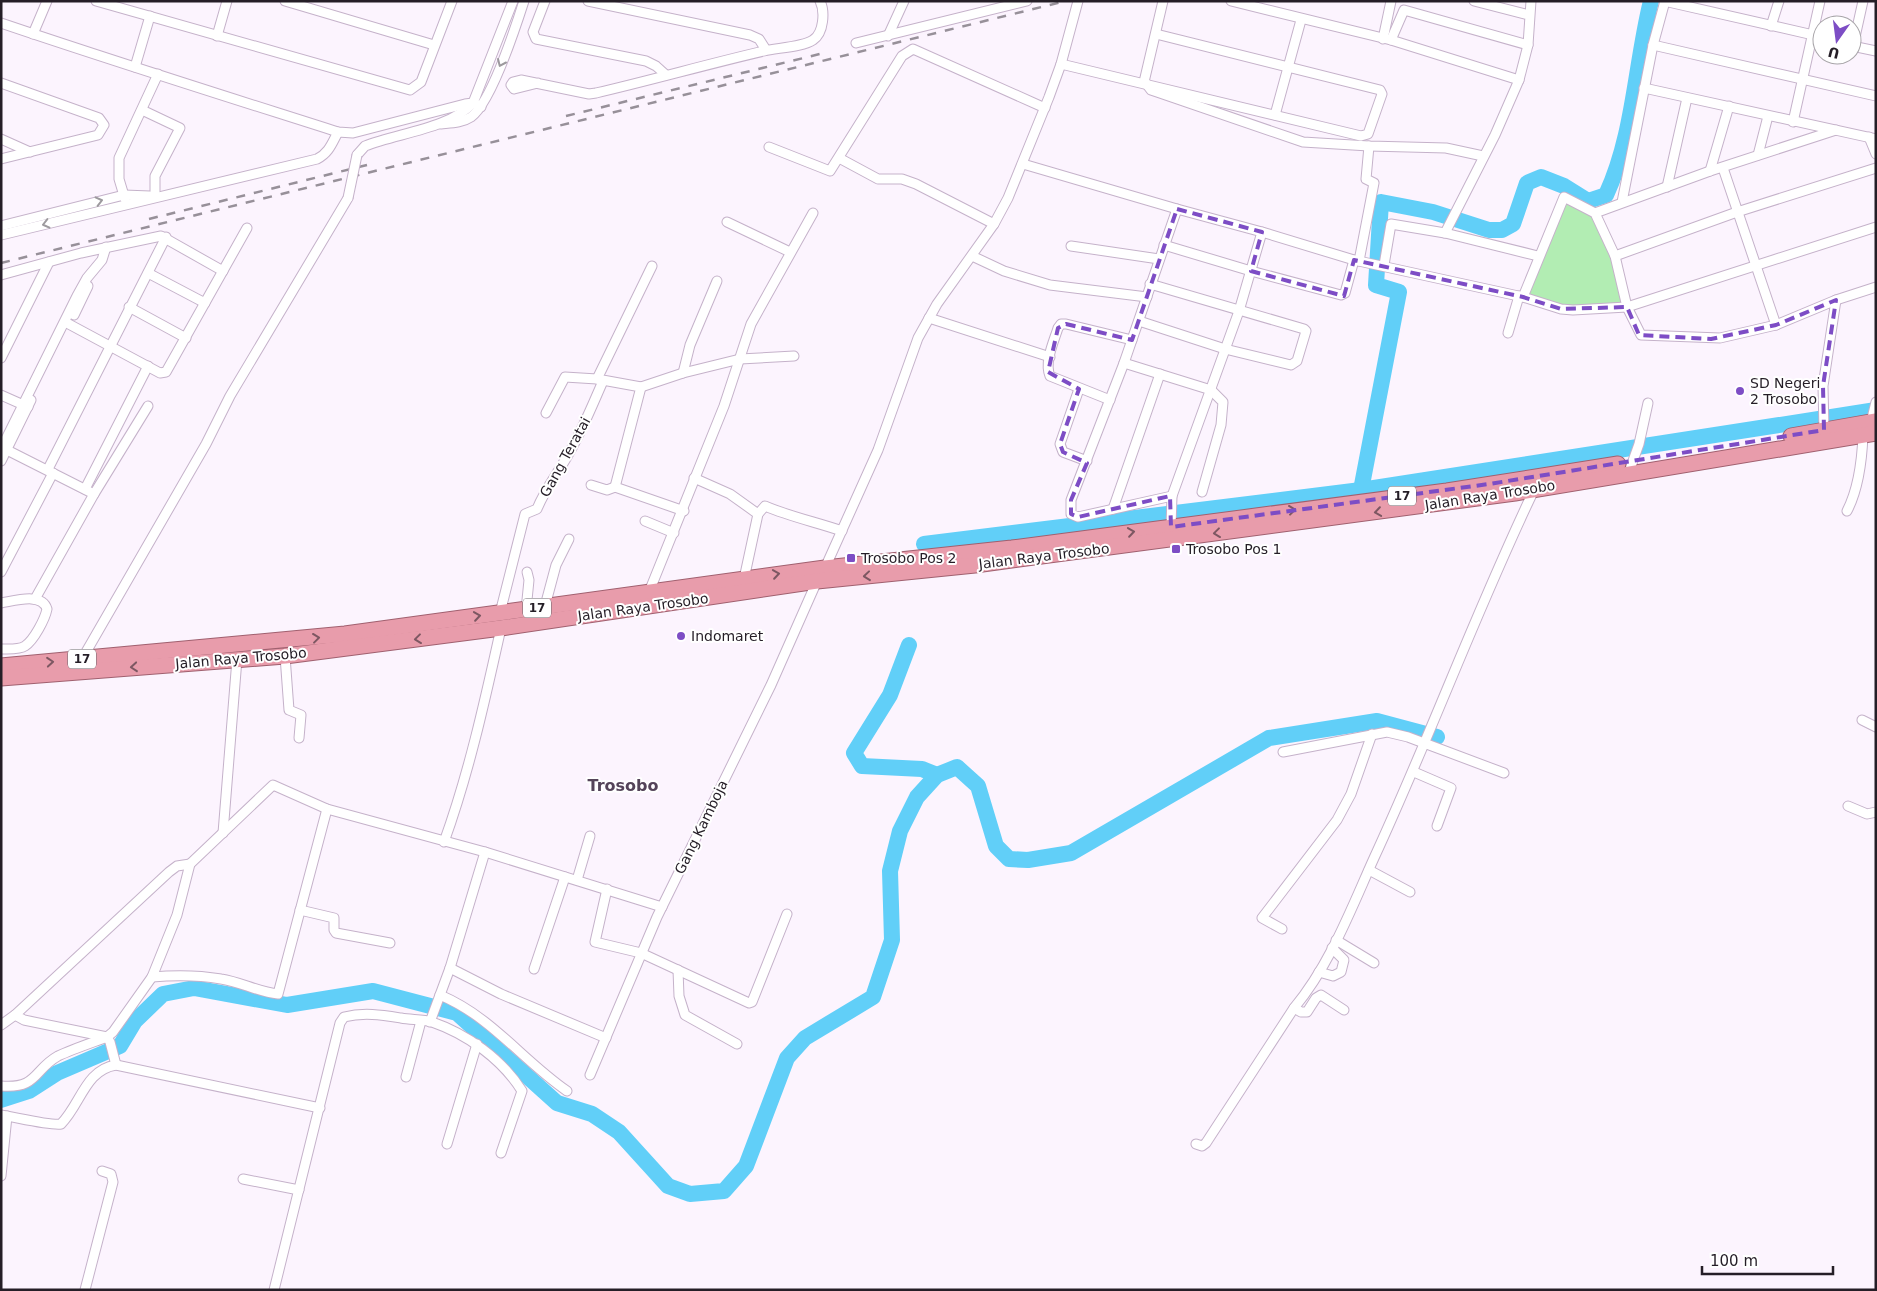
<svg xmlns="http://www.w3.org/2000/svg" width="1877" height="1291" viewBox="0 0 1877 1291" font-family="'DejaVu Sans',sans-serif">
<rect width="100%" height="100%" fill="#fcf4fe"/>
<polygon fill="#b2edb3" points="1564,198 1594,214 1611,258 1625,305 1562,308 1526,296"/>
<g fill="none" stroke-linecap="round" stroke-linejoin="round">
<g stroke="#61cff8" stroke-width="16">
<path d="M1361,490L1399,292L1376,285L1381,202L1433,212L1489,230H1502L1513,224L1527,183L1541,177L1564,186L1588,201L1606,195C1634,135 1635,65 1651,1"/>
<polyline points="924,544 1361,490 1876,410"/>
<polyline points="909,645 890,695 854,753 862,766 922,769 937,775"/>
<polyline points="1,1100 29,1091 57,1073 120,1046 135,1021 163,994 194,988 287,1005 373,991 457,1013 557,1103 592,1114 619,1132 668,1186 690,1194 724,1191 746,1166 787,1058 805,1038 873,997 892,940 890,871 900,831 917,797 937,775 957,767 978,786 996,846 1009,859 1028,860 1071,853 1269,738 1377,721 1437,737"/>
</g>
<g stroke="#c5b2ca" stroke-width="11">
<g id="minor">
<polyline points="96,1 410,90 421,82 452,1"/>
<polyline points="285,1 434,45"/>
<polyline points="545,1 533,32 536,39 646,61 656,66 666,75"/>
<polyline points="588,1 750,35 759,39 766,50"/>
<polyline points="1231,1 1391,40 1519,80"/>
<polyline points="1474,1 1529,15"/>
<polyline points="1664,1 1822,37"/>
<path d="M1,23C113,61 225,96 338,132L353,133L465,104L473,103L481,107"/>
<polyline points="1771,26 1779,1"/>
<polyline points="33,34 47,1"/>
<polyline points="217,36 227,1"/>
<polyline points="888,36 904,1"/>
<polyline points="1383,39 1391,1"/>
<polyline points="1391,40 1404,10 1528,45"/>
<polyline points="856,43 1027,1"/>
<polyline points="1653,45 1876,96"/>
<polyline points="1852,46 1876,51"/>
<polyline points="1853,46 1863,1"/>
<polyline points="1061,64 1361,136 1368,134 1382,94 1380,90 1156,34"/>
<polyline points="135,67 150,16"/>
<polyline points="1144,82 1163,1"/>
<polyline points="1145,82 1151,90 1157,92 1303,142 1369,146 1446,148 1483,156"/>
<polyline points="1,83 99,118 104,125 98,135 1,159"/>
<path d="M538,83L514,89L511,85L513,82L521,80L589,94L596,93C652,80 708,64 764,51C776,48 803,47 813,40C824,33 825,11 820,1"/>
<polyline points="1644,88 1876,139"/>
<polyline points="142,110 180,128 155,176 155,197"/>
<polyline points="1275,115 1301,20"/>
<polyline points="1793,122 1820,1"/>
<path d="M441,124C451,123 462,123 471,117C491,103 516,26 524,1"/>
<polyline points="1869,137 1876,154"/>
<polyline points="1,139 30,152"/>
<polyline points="769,147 830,171 902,56 913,49 1045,108"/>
<path d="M357,155L365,146C397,133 449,129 473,103L513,1"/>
<polyline points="1758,155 1768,116"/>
<polyline points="839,158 878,179 902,179 916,184 994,224"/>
<polyline points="1023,164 1177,209"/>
<polyline points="1723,168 1776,325"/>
<polyline points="1710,171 1729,106"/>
<polyline points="1667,187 1687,98"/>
<polyline points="125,199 119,179 119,158 158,74"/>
<polyline points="1622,202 1653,45 1665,1"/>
<polyline points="1595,213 1710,171 1836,130"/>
<polyline points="727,222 790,252"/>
<polyline points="1,226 124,195 150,196"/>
<polyline points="1445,233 1495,135 1519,80 1528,45 1531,1"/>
<path d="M1,235L317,159C329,153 332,143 338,132"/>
<polyline points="1164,245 1251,271 1341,295 1345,293 1354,260"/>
<polyline points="1071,246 1159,259"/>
<polyline points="972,256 1004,271 1050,285 1147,297"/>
<polyline points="1615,256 1737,212 1876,168"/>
<polyline points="1359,261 1374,183 1366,179 1369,146"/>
<polyline points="1384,265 1391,224 1445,233 1538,256"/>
<polyline points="652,266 597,379 641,387 615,487 684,511"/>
<polyline points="148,273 205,303"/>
<polyline points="1,275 81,253 161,236 223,271"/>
<polyline points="1523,297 1564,197 1595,213 1615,256 1627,307 1641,335 1720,338 1776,325 1836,300 1876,287"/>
<polyline points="129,307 186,338"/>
<polyline points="74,315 88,286"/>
<polyline points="929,318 1050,357"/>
<polyline points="1139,321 1225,349 1291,365 1297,361 1306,331 1304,329 1150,284"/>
<polyline points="65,322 160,373 166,372 247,228"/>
<polyline points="1508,333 1519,296"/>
<polyline points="1,358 49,262"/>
<polyline points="1124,363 1211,390 1223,402 1221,425 1202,492"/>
<polyline points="683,373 690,345 717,281"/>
<polyline points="641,387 683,373 740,359 794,356"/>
<polyline points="1079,389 1060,444 1063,452 1087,461"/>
<polyline points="1,395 28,407"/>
<path d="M1110,400L1050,376C1044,362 1054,341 1058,328L1061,324H1066L1132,340"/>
<polyline points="546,413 565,377 597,379"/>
<polyline points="1871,422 1876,402"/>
<polyline points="1824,430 1823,386 1836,300"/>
<polyline points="1,447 94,494 35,599"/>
<polyline points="1,449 77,296 87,278 102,260 106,247"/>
<polyline points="1,461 31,400"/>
<polyline points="48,469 166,237"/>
<polyline points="1629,472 1639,444 1648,403"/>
<polyline points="694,478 730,494 758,514 744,579"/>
<polyline points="591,485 607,490 615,487"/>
<polyline points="85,489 148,366"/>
<polyline points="94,494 148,406"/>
<polyline points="1172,496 1078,517 1071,514 1071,500 1124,363 1177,209 1262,232"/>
<polyline points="1113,509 1160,374"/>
<path d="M1847,511C1859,488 1862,460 1863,435"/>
<path d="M758,514L765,506C791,517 816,522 842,531"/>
<polyline points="645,521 674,533"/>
<polyline points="1171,527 1172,496 1239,311 1262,232 1354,260 1523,297 1561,309 1573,310 1627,307 1876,227"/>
<polyline points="825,568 878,450 918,338 937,304 994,224 1008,198 1049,97 1061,64 1078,1"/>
<polyline points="1,572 53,473"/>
<polyline points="649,592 724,406 751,324 813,213"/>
<path d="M1,603C14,601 42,592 47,609C45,619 34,640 25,646C19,650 8,649 1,649"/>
<polyline points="545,606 556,565 569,539"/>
<polyline points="526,610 529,580 527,572"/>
<path d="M500,613L525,514L537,509C545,489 558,473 568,455C582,431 592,406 603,381"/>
<polyline points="285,656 289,710 301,715 299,738"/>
<polyline points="82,659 206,444 230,396 348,198"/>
<polyline points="1862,720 1876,727"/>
<polyline points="1283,752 1387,732 1408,737 1504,773"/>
<polyline points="1414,772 1451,788 1437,826"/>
<polyline points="1848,806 1867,814 1876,812"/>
<polyline points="223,833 237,659"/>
<path d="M444,842C469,773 485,700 501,628"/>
<polyline points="1369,870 1410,892"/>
<polyline points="577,880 590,836"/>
<polyline points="607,889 595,942 641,953 749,1003 752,1002 787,914"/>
<polyline points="300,910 334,918 334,930 336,933 390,943"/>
<polyline points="1282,929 1262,918 1337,820 1351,794 1372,734"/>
<polyline points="1336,940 1374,963"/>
<polyline points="450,968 501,994 606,1038"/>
<polyline points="534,969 565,877"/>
<polyline points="678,970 679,996 685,1015 737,1044"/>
<polyline points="1319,972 1333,976 1341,972 1344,960 1332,948"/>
<path d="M152,977C175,975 198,975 221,979C241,982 258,992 278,994L327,809"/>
<path d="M440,995C492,1017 522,1060 567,1091"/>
<polyline points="1294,1008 1301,1012 1307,1012 1316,998 1321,995 1344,1010"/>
<polyline points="430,1022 450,968 485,852"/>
<polyline points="1,1025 15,1015"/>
<polyline points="116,1065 110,1042 107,1037 24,1020 15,1015 169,872 177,866 190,864"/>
<polyline points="590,1075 657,917 771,685 817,581"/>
<polyline points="406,1077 421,1021"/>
<path d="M1,1086C38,1089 33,1070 58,1056C73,1049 91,1043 107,1037L113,1032L152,977L177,915L190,864L273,785L327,809L485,852L662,907"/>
<path d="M1,1115C15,1117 51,1126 61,1124C81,1104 85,1070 116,1065L320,1108"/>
<polyline points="447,1144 477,1044"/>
<path d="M1196,1144L1202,1146L1206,1143L1294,1008C1330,965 1351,909 1374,858C1430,737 1476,611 1534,490"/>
<polyline points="1,1176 7,1116"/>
<polyline points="243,1179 299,1190"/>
<polyline points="85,1290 113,1182 111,1174 102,1171"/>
<path d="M274,1290L340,1023L344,1017C364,1012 382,1015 401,1018C411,1020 422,1019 432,1022C467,1034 502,1059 522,1091L501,1153"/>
</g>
</g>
<g stroke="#a0606f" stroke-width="17">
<g id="trunk">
<polyline points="1791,436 1876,421"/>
<polyline points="1,666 345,634 825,568 1012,548 1447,491 1618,464"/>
<polyline points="1,678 285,656 501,628 817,581 975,565 1515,493 1876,433"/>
</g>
</g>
<use href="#minor" stroke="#fff" stroke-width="9"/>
<use href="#trunk" stroke="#e89cab" stroke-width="15"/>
<g stroke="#979099" stroke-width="2.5" stroke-dasharray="9 9" stroke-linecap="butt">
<polyline points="566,116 824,53"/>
<polyline points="149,219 367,165"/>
<polyline points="1,263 1066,1"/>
</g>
<g stroke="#c5b2ca" stroke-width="11" stroke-linecap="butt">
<polyline id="minor-bridge" points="348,198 357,155"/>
</g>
<use href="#minor-bridge" stroke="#fff" stroke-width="9"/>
</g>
<defs><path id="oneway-chevron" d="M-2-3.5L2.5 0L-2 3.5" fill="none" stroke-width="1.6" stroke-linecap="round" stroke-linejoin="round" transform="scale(1.25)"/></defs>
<g stroke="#9d9a9e">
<use href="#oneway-chevron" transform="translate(501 63) rotate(114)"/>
<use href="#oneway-chevron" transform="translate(99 201) rotate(-14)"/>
<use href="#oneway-chevron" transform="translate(46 224) rotate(166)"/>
</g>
<g stroke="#7d5762">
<use href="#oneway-chevron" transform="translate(1292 510) rotate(-7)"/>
<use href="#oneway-chevron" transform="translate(1378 512) rotate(172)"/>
<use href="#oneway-chevron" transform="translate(1131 532) rotate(-8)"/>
<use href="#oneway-chevron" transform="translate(1217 533) rotate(173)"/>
<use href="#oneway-chevron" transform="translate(776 574) rotate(-8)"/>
<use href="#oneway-chevron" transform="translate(867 576) rotate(174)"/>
<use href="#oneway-chevron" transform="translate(477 616) rotate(-8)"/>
<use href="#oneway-chevron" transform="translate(316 638) rotate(-7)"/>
<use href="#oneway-chevron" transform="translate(418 639) rotate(173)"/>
<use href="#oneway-chevron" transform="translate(50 662) rotate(-5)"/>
<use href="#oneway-chevron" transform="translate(134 667) rotate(175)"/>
</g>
<path fill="none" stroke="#7d4dc5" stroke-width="4" stroke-dasharray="10 6" stroke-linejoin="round" d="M1177,209L1262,232L1251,271L1344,296L1354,260L1523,297L1561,309L1627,307L1639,335L1711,339L1776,325L1836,300L1823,386L1824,430L1489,484L1171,527L1170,496L1078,517L1071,514V500L1087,463L1063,452L1060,444L1079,389L1048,372L1058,328L1066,324L1132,340Z"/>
<g fill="#7d4dc5" stroke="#fff" stroke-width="2">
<circle cx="1740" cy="391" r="5"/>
<rect x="1171" y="544" width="10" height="10" rx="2.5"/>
<rect x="846" y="553" width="10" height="10" rx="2.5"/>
<circle cx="681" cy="636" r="5"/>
</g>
<g text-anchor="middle" stroke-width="4" stroke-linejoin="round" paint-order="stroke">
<g fill="#fff" stroke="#666268" stroke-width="1">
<rect x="1388" y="486.5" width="28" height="19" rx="4"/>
<rect x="523" y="598.5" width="28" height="19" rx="4"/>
<rect x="68" y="649.5" width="28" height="19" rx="4"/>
</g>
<g font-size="12" font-weight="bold" fill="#251e27">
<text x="1402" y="500">17</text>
<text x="537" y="612">17</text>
<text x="82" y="663">17</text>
</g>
<g font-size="14" fill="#251e27" stroke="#fff" text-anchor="start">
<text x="1750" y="388">SD Negeri<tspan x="1750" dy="16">2 Trosobo</tspan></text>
<text x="1186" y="554">Trosobo Pos 1</text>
<text x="861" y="563">Trosobo Pos 2</text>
<text x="691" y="641">Indomaret</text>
</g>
<g font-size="14" fill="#251e27" stroke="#fff">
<text transform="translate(565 457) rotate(-61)" y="5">Gang Teratai</text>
<text transform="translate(1490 495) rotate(-9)" y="5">Jalan Raya Trosobo</text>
<text transform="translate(1044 556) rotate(-7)" y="5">Jalan Raya Trosobo</text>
<text transform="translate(643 607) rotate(-8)" y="5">Jalan Raya Trosobo</text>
<text transform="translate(241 658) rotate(-5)" y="5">Jalan Raya Trosobo</text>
<text transform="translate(701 827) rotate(-64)" y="5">Gang Kamboja</text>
</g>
<g font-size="16" font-weight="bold" fill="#544459" stroke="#fff">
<text x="623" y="791">Trosobo</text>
</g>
</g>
<rect width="1877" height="1291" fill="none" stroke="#251e27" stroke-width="5"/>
<g transform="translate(1837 40) rotate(194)"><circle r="24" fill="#ffffff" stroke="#a8a5a9"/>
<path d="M0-4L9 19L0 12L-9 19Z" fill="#7d4dc5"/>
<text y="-8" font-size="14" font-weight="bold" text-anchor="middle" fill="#251e27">U</text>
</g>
<path d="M1702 1266v8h131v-8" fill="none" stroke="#251e27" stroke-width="2.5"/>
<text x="1710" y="1266" font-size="15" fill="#251e27" stroke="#ffffff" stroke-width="4" paint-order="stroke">100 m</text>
</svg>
